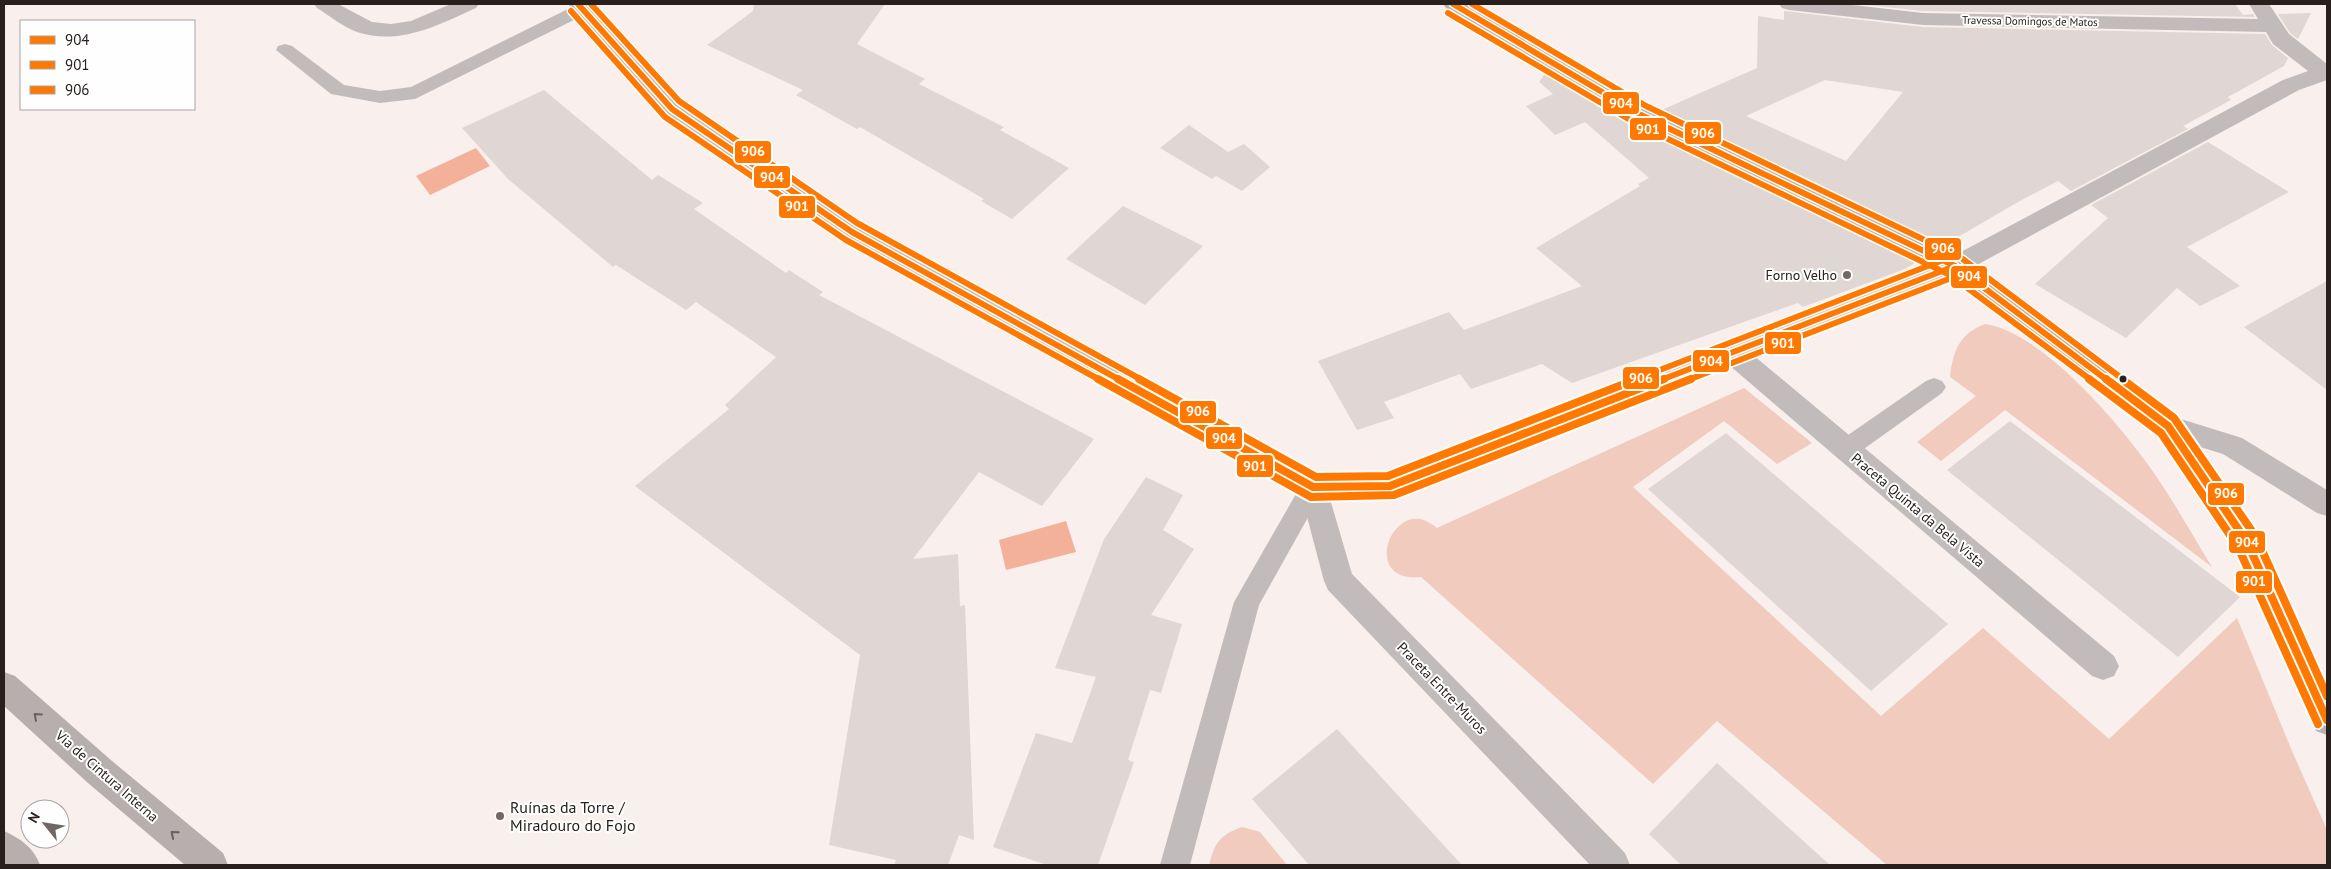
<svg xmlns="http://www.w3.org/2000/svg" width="2331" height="869" viewBox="0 0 2331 869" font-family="'PT Sans',sans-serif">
<rect width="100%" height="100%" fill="#f9efec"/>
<g fill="#f0cbbe">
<path d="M1985,324C2041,332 2117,421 2149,466C2172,498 2191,533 2212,567L2005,410L1941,461L1917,442L1976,396L1950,377C1953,351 1959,334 1985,324Z"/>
<path d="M1744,388L1812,443L1777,464L1724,421L1633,487L1881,716L1983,628L2109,739L2237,618L2292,751L2327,830V865H1887L1717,721L1653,784L1421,577C1366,583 1386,514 1420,519C1426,520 1432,524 1437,528Z"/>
<path d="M1242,827L1260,832L1287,865H1209C1215,842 1220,835 1242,827Z"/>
</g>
<g fill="#f3b199">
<polygon points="476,148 490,166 430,195 416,176"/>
<polygon points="1066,521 1076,552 1006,570 999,540"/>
</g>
<g fill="#e0d7d4" fill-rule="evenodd">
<polygon points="754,4 885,4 857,44 925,79 919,84 1004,127 1000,130 1069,168 1012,219 981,201 984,199 860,127 857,129 796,95 803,90 707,45 753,11"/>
<polygon points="1858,4 2235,4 2243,15 2253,14 2255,17 1923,11"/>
<path d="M1784,11L1923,27L2265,34L2272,45L2288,58L2284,66L2228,97L2231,100L2183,126L2188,129L2071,191L2058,181L2018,202L1941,247L1657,112L1757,68L1758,16L1784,20ZM1825,80L1903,92L1846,161L1746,116Z"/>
<polygon points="2311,13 2298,39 2290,33 2278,14"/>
<polygon points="1547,71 1632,122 1918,261 1905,269 1803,307 1798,303 1572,383 1542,364 1471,389 1460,374 1384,402 1394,418 1357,430 1318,361 1449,312 1464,330 1582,286 1536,248 1640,186 1638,184 1649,178 1585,122 1555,135 1526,106 1553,94 1539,82"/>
<polygon points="544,90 652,180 658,175 703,203 694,209 786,273 789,270 823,292 819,295 1094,439 1042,506 979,472 913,559 958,554 960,606 965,605 974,840 959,835 948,865 894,865 896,860 829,845 860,655 635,486 729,409 725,405 776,357 696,302 686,310 616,265 613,267 508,179 462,128"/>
<polygon points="1189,125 1228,152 1244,144 1270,167 1242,191 1216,176 1212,179 1160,148"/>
<polygon points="2208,142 2289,192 2187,247 2240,286 2200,306 2177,288 2126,338 2035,284 2108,218 2091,205"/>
<polygon points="1123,206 1203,246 1145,305 1066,259"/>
<polygon points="2327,281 2327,390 2244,327"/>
<polygon points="2010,421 2240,597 2178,657 1947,470"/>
<polygon points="1726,433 1948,624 1871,691 1648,489"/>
<polygon points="1146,477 1183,495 1163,530 1194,549 1151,615 1182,624 1161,693 1150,690 1128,760 1134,762 1098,865 1047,865 993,847 1036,733 1072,743 1096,677 1055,668 1104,539"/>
<polygon points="1337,729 1462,865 1309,865 1252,799"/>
<polygon points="1717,763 1830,865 1681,865 1649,834"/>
</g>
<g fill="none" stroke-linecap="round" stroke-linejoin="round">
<g fill="#c1bcbb" fill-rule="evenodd">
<polygon points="583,4 588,5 591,9 588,13 415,99 380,103 331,94 276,50 278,46 285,44 292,46 344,85 380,91 411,87 576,5"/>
<polygon points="1934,378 1942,381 1946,387 1942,393 1854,456 1846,459 1838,456 1834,449 1838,442 1926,381"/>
<polygon points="1313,477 1322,480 1325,487 1259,605 1190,865 1160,865 1234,602 1304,480"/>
</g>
<g fill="#c1bcbb" fill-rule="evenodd">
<path d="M314,4H338L372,22L391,24L411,21L451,4H479L476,8C438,25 400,46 357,32C343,27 330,16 317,8Z"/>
<polygon points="568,4 589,4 680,104 861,226 1317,475 1389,474 1946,260 2283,80 2308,71 2273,44 2266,32 1923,25 1789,10 1782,8 1779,4 1844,4 1923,13 2258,19 2249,4 2269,4 2289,34 2327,64 2327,80 2299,90 1964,272 1753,355 2114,656 2119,666 2114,676 2103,680 2092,676 1729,365 1390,498 1330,499 1352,574 1625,853 1630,865 1590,865 1328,590 1324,581 1301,494 843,238 664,114"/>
<polygon points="2168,415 2242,438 2327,490 2327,516 2317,513 2223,454 2158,434 2154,426 2158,418"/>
</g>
<polygon fill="#b7b2b0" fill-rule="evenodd" points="1443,4 1468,4 1649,110 1964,260 2178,418 2262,542 2327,685 2327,735 2316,731 2236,549 2158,434 1946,272 1633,120 1446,8"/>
<g fill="#b6afae" fill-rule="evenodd">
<polygon points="4,672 15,676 112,761 223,853 228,865 185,865 88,783 4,706"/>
<path d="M4,831C20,838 34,848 40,865H4Z"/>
</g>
<g stroke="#fefefe" stroke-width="9">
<g id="bus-1-far1">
<polyline points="578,4 672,109 852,232 1120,380"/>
<polyline points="1453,4 1641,115 1955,266 2107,380"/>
<polyline points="1661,380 1955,266"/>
</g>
</g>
<g stroke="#fefefe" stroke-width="12">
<g id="bus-1">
<polyline points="1118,379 1313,487 1390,486 1664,379"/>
<polyline points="2106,379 2168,426 2247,542 2327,720"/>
</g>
</g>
<g stroke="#fefefe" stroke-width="9">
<g id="bus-2-far1">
<polyline points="571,11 665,117 846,240 1100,380"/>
<polyline points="1448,13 1637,124 1950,275 2091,380"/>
<polyline points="1688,380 1959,275"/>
</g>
</g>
<g stroke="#fefefe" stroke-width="12">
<g id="bus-2">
<polyline points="1098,379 1311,497 1394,495 1691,379"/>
<polyline points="2089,379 2161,433 2238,547 2318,724"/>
</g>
</g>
<g stroke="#fefefe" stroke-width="9">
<g id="bus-3-far1">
<polyline points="591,4 679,101 857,223 1142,380"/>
<polyline points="1472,4 1646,106 1960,257 2124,380"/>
<polyline points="1634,380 1951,257"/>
</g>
</g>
<g stroke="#fefefe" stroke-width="12">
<g id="bus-3">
<polyline points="1139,379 1316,477 1388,476 1637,379"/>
<polyline points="2122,379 2174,418 2256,537 2327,696"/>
</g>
</g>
<use href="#bus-1-far1" stroke="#ff7900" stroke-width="6"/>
<use href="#bus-1" stroke="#ff7900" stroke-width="8"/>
<use href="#bus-2-far1" stroke="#ff7900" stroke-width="6"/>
<use href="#bus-2" stroke="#ff7900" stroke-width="8"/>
<use href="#bus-3-far1" stroke="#ff7900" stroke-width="6"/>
<use href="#bus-3" stroke="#ff7900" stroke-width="8"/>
</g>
<defs><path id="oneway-chevron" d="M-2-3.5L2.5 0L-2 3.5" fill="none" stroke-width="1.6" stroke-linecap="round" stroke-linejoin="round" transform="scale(1.25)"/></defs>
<g stroke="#68605e">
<use href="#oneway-chevron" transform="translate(37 716) rotate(-138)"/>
<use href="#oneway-chevron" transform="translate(174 834) rotate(-140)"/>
</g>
<g fill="#716865" stroke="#fefefe" stroke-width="2">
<circle cx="1847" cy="275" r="5"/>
<circle cx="500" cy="816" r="5"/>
</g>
<circle fill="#28201d" stroke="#fefefe" stroke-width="2" cx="2123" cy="379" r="4.5"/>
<g text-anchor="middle" stroke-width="4" stroke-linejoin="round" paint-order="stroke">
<g font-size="11" fill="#28201d" stroke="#fefefe">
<text transform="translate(2030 21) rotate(1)" y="4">Travessa Domingos de Matos</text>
</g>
<g font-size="14" fill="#28201d" stroke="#fefefe" text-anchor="end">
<text x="1837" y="280">Forno Velho</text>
</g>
<g font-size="14" fill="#28201d" stroke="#fefefe">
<text transform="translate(1918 510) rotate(40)" y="5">Praceta Quinta da Bela Vista</text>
<text transform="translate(1442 688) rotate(46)" y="5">Praceta Entre-Muros</text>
<text transform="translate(107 776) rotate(41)" y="5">Via de Cintura Interna</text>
</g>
<g font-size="16" fill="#28201d" stroke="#fefefe" text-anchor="start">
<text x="510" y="813">Ruínas da Torre /<tspan x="510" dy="18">Miradouro do Fojo</tspan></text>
</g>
</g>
<g stroke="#fefefe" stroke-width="2">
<rect x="1602" y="91" width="38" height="24" rx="5" fill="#ff7900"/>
<rect x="1629" y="117" width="38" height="24" rx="5" fill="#ff7900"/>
<rect x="1684" y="121" width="38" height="24" rx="5" fill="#ff7900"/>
<rect x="734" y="140" width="38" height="24" rx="5" fill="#ff7900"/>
<rect x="753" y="165" width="38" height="24" rx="5" fill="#ff7900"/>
<rect x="778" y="195" width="38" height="24" rx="5" fill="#ff7900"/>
<rect x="1924" y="237" width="38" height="24" rx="5" fill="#ff7900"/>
<rect x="1950" y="265" width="38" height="24" rx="5" fill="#ff7900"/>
<rect x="1764" y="331" width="38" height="24" rx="5" fill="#ff7900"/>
<rect x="1692" y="349" width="38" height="24" rx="5" fill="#ff7900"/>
<rect x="1622" y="366" width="38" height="24" rx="5" fill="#ff7900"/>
<rect x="1179" y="400" width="38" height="24" rx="5" fill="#ff7900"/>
<rect x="1205" y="426" width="38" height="24" rx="5" fill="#ff7900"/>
<rect x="1236" y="454" width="38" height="24" rx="5" fill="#ff7900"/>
<rect x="2207" y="482" width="38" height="24" rx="5" fill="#ff7900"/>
<rect x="2228" y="530" width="38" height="24" rx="5" fill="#ff7900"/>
<rect x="2235" y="570" width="38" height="24" rx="5" fill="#ff7900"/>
</g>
<g font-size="14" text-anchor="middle" font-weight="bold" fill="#fff">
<text x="1621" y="108">904</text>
<text x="1648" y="134">901</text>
<text x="1703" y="138">906</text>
<text x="753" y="156">906</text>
<text x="772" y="182">904</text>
<text x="797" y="211">901</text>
<text x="1943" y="253">906</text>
<text x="1969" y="281">904</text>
<text x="1783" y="348">901</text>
<text x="1711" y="366">904</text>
<text x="1641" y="383">906</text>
<text x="1198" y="416">906</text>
<text x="1224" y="443">904</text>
<text x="1255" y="471">901</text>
<text x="2226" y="498">906</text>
<text x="2247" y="547">904</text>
<text x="2254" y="586">901</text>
</g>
<rect width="2331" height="869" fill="none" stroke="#28201d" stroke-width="10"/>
<rect x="20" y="20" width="175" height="90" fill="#fefefe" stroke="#a8a5a4"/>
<rect x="30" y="36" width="25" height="8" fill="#ff7900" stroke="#a8a5a4"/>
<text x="65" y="45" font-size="15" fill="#28201d">904</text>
<rect x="30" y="61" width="25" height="8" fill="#ff7900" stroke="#a8a5a4"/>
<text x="65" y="70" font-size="15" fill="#28201d">901</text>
<rect x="30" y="86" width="25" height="8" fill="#ff7900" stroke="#a8a5a4"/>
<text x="65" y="95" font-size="15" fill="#28201d">906</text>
<g transform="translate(45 824) rotate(300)"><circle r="24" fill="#fefefe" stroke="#a8a5a4"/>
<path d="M0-4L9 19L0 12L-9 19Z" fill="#716865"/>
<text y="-8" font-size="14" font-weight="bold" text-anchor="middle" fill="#28201d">N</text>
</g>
</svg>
